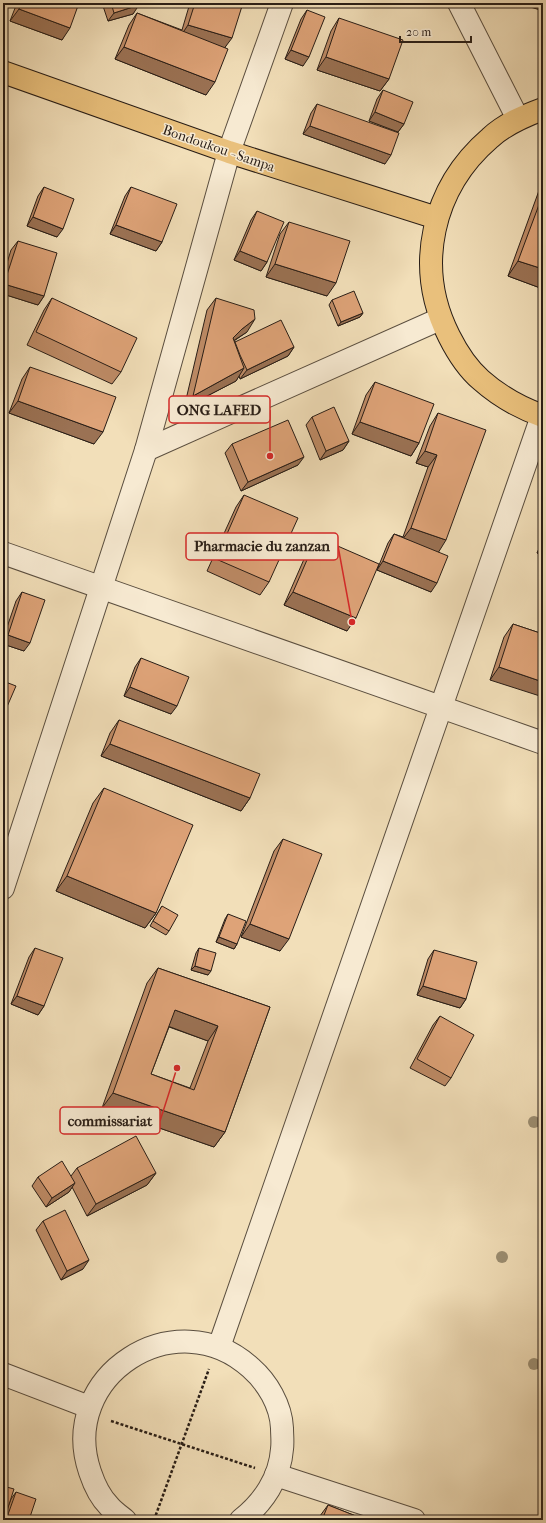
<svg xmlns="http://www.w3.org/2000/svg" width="546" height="1523" viewBox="0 0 546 1523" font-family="'IM FELL French Canon',serif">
<rect width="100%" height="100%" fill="#f2dfb9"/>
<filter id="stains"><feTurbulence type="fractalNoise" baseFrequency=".005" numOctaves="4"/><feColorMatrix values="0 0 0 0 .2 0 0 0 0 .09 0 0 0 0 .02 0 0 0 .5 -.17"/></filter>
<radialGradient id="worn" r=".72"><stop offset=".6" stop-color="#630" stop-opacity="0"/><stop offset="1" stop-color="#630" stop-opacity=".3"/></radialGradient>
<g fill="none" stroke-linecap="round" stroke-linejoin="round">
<g stroke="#5a4e3f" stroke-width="24">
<g id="minor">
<polyline points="459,3 518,119"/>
<polyline points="146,450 440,319"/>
<polyline points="3,553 543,743"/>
<polyline points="3,888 146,450 229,152 282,3"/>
<polyline points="219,1347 542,416"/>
<polyline points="3,1374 89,1407"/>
<polyline points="276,1475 414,1520"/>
<path d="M125,1520C120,1516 113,1511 109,1506C100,1497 94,1484 90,1472C57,1376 176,1299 251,1368C267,1382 281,1405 282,1428C282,1435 283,1442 282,1449C280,1478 263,1503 241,1520"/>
</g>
</g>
<g stroke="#281d16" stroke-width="24">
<g id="major">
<polyline points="3,72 229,152 437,218"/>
<path d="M543,109C524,116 505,124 490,138C432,188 414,267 449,336C457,352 467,368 481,380C499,396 520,408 543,416"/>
</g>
</g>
<g stroke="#281d16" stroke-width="2.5" stroke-dasharray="3 2" stroke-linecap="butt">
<polyline points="111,1421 255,1468"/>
<polyline points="154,1520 209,1369"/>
</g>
<use href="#minor" stroke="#f7ead2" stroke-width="22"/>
<use href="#major" stroke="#e9c07c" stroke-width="22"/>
</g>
<g fill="#9c8f73">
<circle cx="534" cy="1122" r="6"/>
<circle cx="502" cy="1257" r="6"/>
<circle cx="534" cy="1364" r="6"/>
</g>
<g fill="#bf8c67" stroke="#281d16" fill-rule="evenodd">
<polygon points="17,3 79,3 62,40 10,21"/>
<polygon points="102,3 138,3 133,14 108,21"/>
<polygon points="190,3 243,3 206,95 115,59 129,25 137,13 182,30"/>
<polygon points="307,10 303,66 285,59 301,19"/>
<polygon points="339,18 389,79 380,91 317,70 331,31"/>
<polygon points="383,90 404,124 398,132 369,121 377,99"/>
<polygon points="317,104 385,164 303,134 311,113"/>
<polygon points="543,183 543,289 508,276 541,185"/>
<polygon points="44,187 57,237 27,226 38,196"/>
<polygon points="131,187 162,242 156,251 110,234 125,196"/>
<polygon points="257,211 267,262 261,271 234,260 251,220"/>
<polygon points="289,222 327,296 266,277 280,234"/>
<polygon points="18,241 44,296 38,305 3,294 3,276 11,250"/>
<polygon points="52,298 121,372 112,384 27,345 44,310"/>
<polygon points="216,298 247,332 234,341 235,342 294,347 288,356 240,379 239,376 236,381 184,408 207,310"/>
<polygon points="332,300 363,313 360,317 338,326 329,305"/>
<polygon points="30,367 94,444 9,413 22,379"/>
<polygon points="375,382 419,443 411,456 352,434 366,395"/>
<polygon points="438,413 438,552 431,592 377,570 388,543 394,534 403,537 428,467 416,463 430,426"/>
<polygon points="312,417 349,441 343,450 320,460 306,425"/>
<polygon points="232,444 298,465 241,491 225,453"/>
<polygon points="244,495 269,582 260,595 207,571 236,507"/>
<polygon points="317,537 347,631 284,605 308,550"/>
<polygon points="543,539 543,555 537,553"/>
<polygon points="22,592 24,651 3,644 3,639 16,601"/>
<polygon points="513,624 543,634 490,680 504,637"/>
<polygon points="141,658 171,714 124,696 135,667"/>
<polygon points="119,720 250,798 241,811 101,756 110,733"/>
<polygon points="104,788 156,913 145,928 56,891 93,803"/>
<polygon points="283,839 280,951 241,937 274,851"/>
<polygon points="162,906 169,931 166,935 150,926"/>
<polygon points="228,914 237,944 234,949 216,942 225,919"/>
<polygon points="35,948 44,1006 38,1015 11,1004 29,957"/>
<polygon points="199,948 208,975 191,970 196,953"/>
<polygon points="434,950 466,999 460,1008 417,995 428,959"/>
<path d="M158,968L270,1007L225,1132L214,1147L102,1108L147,983ZM169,1027L208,1041L190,1088L151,1074Z"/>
<polygon points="440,1016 451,1078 445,1086 410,1068 433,1025"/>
<polygon points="77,1168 156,1173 147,1185 87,1216 72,1187 69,1192 46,1207 32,1186 38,1177 71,1176"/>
<polygon points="43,1221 83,1269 61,1280 36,1230"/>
<polygon points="16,1492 29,1520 3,1520 11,1499"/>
<polygon points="328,1505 366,1520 317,1520"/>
</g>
<g fill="#9b7254" stroke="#281d16">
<polygon points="518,3 543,3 543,11"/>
<polygon points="139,5 133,14 108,21 114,13"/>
<polygon points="19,9 70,28 62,40 10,21"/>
<polygon points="188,25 232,38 223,50 180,37"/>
<polygon points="124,47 215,82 206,95 115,59"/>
<polygon points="291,50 309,57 303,66 285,59"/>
<polygon points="326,57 389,79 380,91 317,70"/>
<polygon points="375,112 404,124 398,132 369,121"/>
<polygon points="310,126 391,155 385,164 303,134"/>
<polygon points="33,217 63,229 57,237 27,226"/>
<polygon points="116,225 162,242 156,251 110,234"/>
<polygon points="240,251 267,262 261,271 234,260"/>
<polygon points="518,261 543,269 543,289 508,276"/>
<polygon points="275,264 336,283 327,296 266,277"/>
<polygon points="4,284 44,296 38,305 3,294 3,285"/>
<polygon points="363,313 360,317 338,326 341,322"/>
<polygon points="255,319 247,332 233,341 233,338 242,329"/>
<polygon points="294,347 288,356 240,379 247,370"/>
<polygon points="244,368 236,381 184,408 193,396"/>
<polygon points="18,401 103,432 94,444 9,413"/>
<polygon points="360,422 419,443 411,456 352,434"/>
<polygon points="349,441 343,450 320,460 326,451"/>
<polygon points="425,451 437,455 428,467 416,463"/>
<polygon points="304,457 298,465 241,491 248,482"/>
<polygon points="411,528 446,540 438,553 402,540"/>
<polygon points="543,545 543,555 537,553"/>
<polygon points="383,561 437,583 431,592 377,570"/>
<polygon points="293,592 356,618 347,631 284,605"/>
<polygon points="8,635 30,643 24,651 3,644 3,641"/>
<polygon points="499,667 543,682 543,697 490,680"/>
<polygon points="130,687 177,706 171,714 124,696"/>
<polygon points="110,744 250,798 241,811 101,756"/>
<polygon points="67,876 156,913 145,928 56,891"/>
<polygon points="250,924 289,939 280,951 241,937"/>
<polygon points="219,937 237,944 234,949 216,942"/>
<polygon points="195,966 211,971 208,975 191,970"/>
<polygon points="423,986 466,999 460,1008 417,995"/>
<polygon points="17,996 44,1006 38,1015 11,1004"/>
<polygon points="175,1010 218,1026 208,1041 165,1025"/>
<polygon points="113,1093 225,1132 214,1147 102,1108"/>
<polygon points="156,1173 147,1185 87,1216 96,1204"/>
<polygon points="75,1183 69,1192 46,1207 52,1198"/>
<polygon points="89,1260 83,1269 61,1280 67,1271"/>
</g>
<g fill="#dea378" stroke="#281d16" fill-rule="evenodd">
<polygon points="21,3 79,3 70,28 19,9"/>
<polygon points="111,3 138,3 139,5 114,13"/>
<polygon points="195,3 243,3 232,38 188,25"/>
<polygon points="307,10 325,17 309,57 291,50"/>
<polygon points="137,13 228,49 215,82 124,47"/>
<polygon points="339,18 403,40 389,79 326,57"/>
<polygon points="383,90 413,102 404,124 375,112"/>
<polygon points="317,104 399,133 391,155 310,126"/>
<polygon points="44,187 74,199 63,229 33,217"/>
<polygon points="131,187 177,204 162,242 116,225"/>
<polygon points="543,194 543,269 518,261"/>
<polygon points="257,211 284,222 267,262 240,251"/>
<polygon points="289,222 350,241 336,283 275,264"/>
<polygon points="18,241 57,253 44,296 4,284"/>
<polygon points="354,291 363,313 341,322 332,300"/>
<polygon points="52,298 137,338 121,372 36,332"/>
<polygon points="216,298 254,310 255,319 242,329 233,338 244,368 193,396"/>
<polygon points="281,320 294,347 247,370 240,355 235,342"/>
<polygon points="30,367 116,397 103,432 18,401"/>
<polygon points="375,382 434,404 419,443 360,422"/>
<polygon points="334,407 349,441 326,451 312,417"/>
<polygon points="438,413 486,430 446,540 411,528 437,455 425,451"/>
<polygon points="288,420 304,457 248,482 232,444"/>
<polygon points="244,495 298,518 269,582 216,559"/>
<polygon points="394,534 448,556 437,583 383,561"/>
<polygon points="317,537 379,564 356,618 293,592"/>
<polygon points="22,592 45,600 30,643 8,635"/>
<polygon points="513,624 543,634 543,682 499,667"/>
<polygon points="141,658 189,677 177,706 130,687"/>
<polygon points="3,681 16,686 3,716"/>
<polygon points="119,720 260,774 250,798 110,744"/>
<polygon points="104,788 193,825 156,913 67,876"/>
<polygon points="283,839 322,854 289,939 250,924"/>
<polygon points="162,906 178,915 169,931 153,921"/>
<polygon points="228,914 246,921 237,944 219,937"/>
<polygon points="35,948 63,958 44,1006 17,996"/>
<polygon points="199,948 216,953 211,971 195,966"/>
<polygon points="434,950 477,962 466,999 423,986"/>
<path d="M158,968L270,1007L225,1132L113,1093ZM175,1010L218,1026L194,1090L151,1074Z"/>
<polygon points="440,1016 474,1035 451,1078 417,1059"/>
<polygon points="136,1136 156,1173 96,1204 77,1168"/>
<polygon points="62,1161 75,1183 52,1198 38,1177"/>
<polygon points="65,1210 89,1260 67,1271 43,1221"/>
<polygon points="3,1486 14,1489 4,1520 3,1520"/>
<polygon points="16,1492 36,1499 29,1520 6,1520"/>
<polygon points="328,1505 366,1520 322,1520"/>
</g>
<g text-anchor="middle" stroke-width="3" stroke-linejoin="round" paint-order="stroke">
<g font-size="14" fill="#281d16" stroke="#f7ead2">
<text transform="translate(219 148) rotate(19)" y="5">Bondoukou - Sampa</text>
</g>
</g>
<path fill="none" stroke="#d62828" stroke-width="1.5" d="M270 456L270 410M352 622L338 546M177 1068L160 1121"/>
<g fill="#d62828" stroke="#f7ead2" stroke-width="1.5">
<circle cx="270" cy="456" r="4"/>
<circle cx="352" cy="622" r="4"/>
<circle cx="177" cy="1068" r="4"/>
</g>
<g fill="#f7ead2" stroke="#d62828" stroke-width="1.5">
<rect x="169" y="396" width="101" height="27" rx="4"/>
<rect x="186" y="533" width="152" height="27" rx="4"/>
<rect x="60" y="1107" width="100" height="27" rx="4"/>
</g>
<g font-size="15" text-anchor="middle" font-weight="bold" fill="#281d16">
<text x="219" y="415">ONG LAFED</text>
<text x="262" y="551">Pharmacie du zanzan</text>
<text x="110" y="1126">commissariat</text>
</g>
<rect width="546" height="1523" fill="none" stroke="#f2dfb9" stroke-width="16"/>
<rect x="4" y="4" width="538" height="1515" fill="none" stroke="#281d16" stroke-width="2"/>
<rect x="8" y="8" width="530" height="1507" fill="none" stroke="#281d16"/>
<path d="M400 36v6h71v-6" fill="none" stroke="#281d16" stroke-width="2"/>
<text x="406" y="36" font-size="12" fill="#281d16" stroke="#f7ead2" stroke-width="3" paint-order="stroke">20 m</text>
<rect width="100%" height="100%" filter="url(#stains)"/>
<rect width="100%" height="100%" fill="url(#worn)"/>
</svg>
